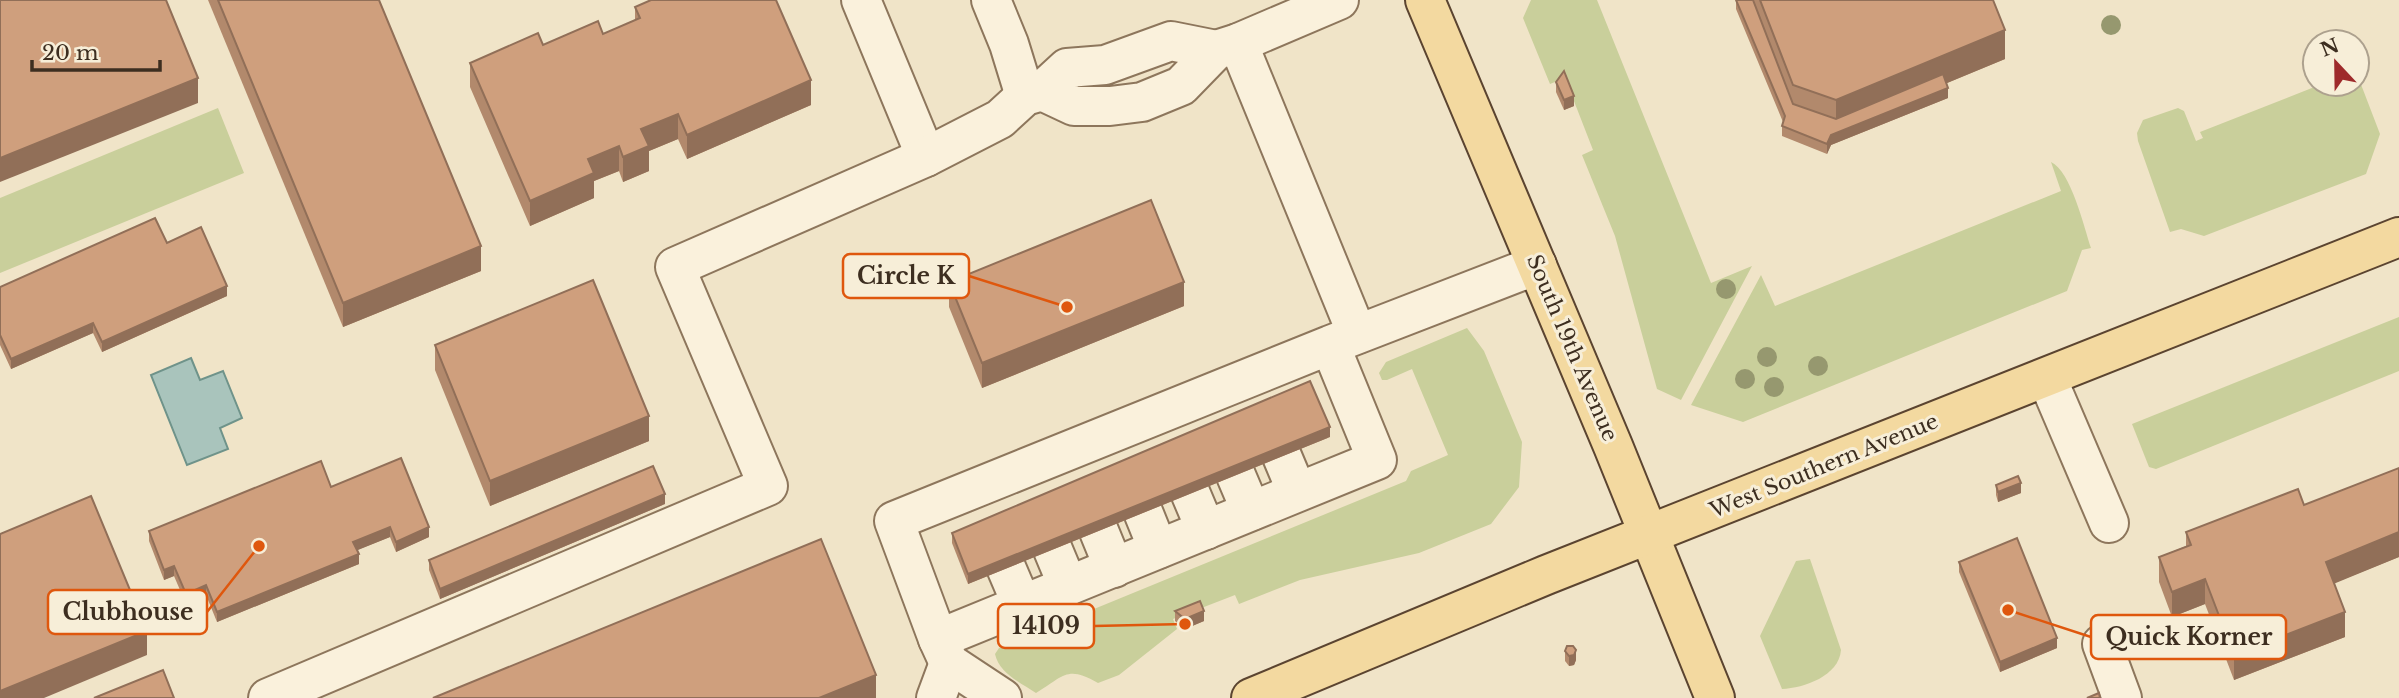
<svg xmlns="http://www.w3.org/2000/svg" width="2399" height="698" viewBox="0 0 2399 698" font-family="'Libre Baskerville',serif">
<rect width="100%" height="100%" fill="#f0e4c8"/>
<g fill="#c9cf9b">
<polygon points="1531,0 1597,0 1711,283 1752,266 1681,400 1657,389 1615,236 1582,155 1593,150 1565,78 1550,84 1523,18"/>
<polygon points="2357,74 2380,134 2366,174 2204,236 2181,229 2170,232 2138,141 2137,133 2143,120 2178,108 2184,111 2196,141 2203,138 2200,132 2322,84 2357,84"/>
<polygon points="218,108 244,173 0,273 0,198"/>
<path d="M2051,162C2071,171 2084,227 2091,248L2082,250L2067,291L1743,422L1691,405L1761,275L1775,306L2061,191Z"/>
<polygon points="2399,317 2399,371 2156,469 2149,467 2132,424"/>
<path d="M1467,328L1484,351L1522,442L1519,487L1491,524L1419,553L1300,580L1239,604L1235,595L1173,619L1177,629L1119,675L1098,683C1067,665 1064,676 1036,693C1021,683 999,673 995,654L999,648L1406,481L1411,471L1448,455L1412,369L1387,380H1382L1379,373L1386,362Z"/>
<path d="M1810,559L1841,650C1839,676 1804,688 1782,689L1760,636L1796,561Z"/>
</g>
<polygon fill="#a9c4bc" stroke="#6f938a" stroke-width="2" points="191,358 200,380 223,371 242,418 220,428 228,449 187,465 151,375"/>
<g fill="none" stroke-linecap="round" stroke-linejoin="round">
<g stroke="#8d765c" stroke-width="42">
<g id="minor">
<polyline points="861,0 926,157"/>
<polyline points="991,0 1009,44 1025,96"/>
<polyline points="1238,43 1357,334"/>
<polyline points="1216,50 1238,43 1339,0"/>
<polyline points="1330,345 894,521 938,639 1377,460 1330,345 1537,265"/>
<polyline points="2047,378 2109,523"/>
<polyline points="1276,442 1297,492"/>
<polyline points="1229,459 1251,511"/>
<polyline points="1184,478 1206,530"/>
<polyline points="1137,497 1158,549"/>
<polyline points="1094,519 1114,568"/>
<polyline points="1048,538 1068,586"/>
<polyline points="1002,558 1022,605"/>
<polyline points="938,639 949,663 1002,698"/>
<polyline points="2102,644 2122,698"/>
<polyline points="268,698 768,486 675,267 926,157 1000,119 1025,96 1042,91 1067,68 1105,65 1171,41 1216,50 1181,86 1142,102 1110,106 1074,106 1042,91"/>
<polyline points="936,698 949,663"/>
</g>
</g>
<g stroke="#5b4430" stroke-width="42">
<g id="major">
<polyline points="1425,0 1613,446 1715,698"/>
<polyline points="1251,698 1546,575 2399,237"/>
</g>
</g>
<use href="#minor" stroke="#faf1dc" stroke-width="38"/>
<use href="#major" stroke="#f3d9a0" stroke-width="38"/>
</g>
<g fill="#96986f">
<circle cx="2111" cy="25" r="10"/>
<circle cx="1726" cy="289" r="10"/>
<circle cx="1767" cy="357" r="10"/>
<circle cx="1818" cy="366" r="10"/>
<circle cx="1745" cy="379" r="10"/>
<circle cx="1774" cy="387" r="10"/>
</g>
<g fill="#b2896c">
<polygon points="208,0 379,0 481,271 343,327"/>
<polygon points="1736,0 1993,0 2005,59 1947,83 1948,98 1831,145 1827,154 1782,136 1782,126 1783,122 1736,9"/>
<polygon points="635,7 811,105 687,159 678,139 649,151 649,171 623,182 619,171 594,181 594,198 530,226 470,87 470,63 603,34 635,21"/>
<polygon points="1556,82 1574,106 1564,110 1556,92"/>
<polygon points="167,243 227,296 102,352 93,333 11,369 0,345 0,287"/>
<polygon points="949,282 1184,306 982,388 949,307"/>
<polygon points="435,345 649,441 490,506 435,370"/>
<polygon points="1330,437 968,584 952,543 952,533"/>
<polygon points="2399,468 2399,557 2334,583 2345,637 2234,680 2205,604 2172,617 2159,582 2159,557 2186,546 2186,532 2304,505"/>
<polygon points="1996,485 2021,493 1998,502 1996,495"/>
<polygon points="331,487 429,537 396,552 390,537 357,550 359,564 217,622 206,595 186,604 174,576 164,580 149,541 149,531"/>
<polygon points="665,504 440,599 429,570 429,560"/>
<polygon points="1959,562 2057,648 2000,672 1959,572"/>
<polygon points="1175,611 1204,621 1185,629 1175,621"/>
<polygon points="1565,651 1576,660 1574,665 1569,666 1565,661"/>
</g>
<g fill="#916f58">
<polygon points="2005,30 2005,59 1836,129 1836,100"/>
<polygon points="198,78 198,103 0,182 0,158"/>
<polygon points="811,80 811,105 687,159 687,135"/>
<polygon points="1948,88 1948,98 1831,145 1827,154 1827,144 1831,135"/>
<polygon points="1574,96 1574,106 1564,110 1564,100"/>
<polygon points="678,114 678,139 649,151 649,171 623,182 623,157 641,129"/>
<polygon points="619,146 619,171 594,181 594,198 530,226 530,201 588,159"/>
<polygon points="481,246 481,271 343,327 343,303"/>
<polygon points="1184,282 1184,306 982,388 982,363"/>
<polygon points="227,286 227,296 102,352 102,342"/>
<polygon points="93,323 93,333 11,369 11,359"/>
<polygon points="649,416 649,441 490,506 490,481"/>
<polygon points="1330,427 1330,437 968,584 968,574"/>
<polygon points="2021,483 2021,493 1998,502 1998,492"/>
<polygon points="665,494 665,504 440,599 440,589"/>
<polygon points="390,527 390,537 353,552 353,542"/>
<polygon points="429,527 429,537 396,552 396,542"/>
<polygon points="2399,532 2399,557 2326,587 2326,562"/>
<polygon points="359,554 359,564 217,622 217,612"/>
<polygon points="174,566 174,576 164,580 164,570"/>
<polygon points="2205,579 2205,604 2172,617 2172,592"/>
<polygon points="206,585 206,595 186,604 186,594"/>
<polygon points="1204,611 1204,621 1185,629 1185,619"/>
<polygon points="2345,612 2345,637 2234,680 2234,655"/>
<polygon points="147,631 147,655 44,698 0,698 0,691"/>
<polygon points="2057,638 2057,648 2000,672 2000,662"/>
<polygon points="1576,650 1576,660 1574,665 1569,666 1569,656"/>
<polygon points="876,675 876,698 819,698"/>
</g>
<g fill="#cf9f7d" stroke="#916f58" stroke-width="2">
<polygon points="0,0 166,0 198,78 0,158"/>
<polygon points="218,0 379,0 481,246 343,303"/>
<polygon points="651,0 776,0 811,80 687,135 678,114 641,129 649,146 623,157 619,146 588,159 594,173 530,201 470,63 538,33 543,45 598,21 603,34 640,18 635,7"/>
<polygon points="1736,0 1753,0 1793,104 1836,119 1943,74 1948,88 1831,135 1827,144 1782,126 1785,116"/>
<polygon points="1760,0 1993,0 2005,30 1836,100 1793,85"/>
<polygon points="1564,71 1574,96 1564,100 1556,82"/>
<polygon points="1151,200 1184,282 982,363 949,282"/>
<polygon points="155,218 167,243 201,227 227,286 102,342 93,323 11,359 0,335 0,287"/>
<polygon points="593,280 649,416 490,481 435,345"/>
<polygon points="1310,381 1330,427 968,574 952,533"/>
<polygon points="401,458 429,527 396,542 390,527 353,542 359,554 217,612 206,585 186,594 174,566 164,570 149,531 321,461 331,487"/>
<polygon points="653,466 665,494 440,589 429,560"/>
<polygon points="2399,468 2399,532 2326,562 2345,612 2234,655 2205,579 2172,592 2159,557 2191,545 2186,532 2298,489 2304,505"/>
<polygon points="2018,476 2021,483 1998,492 1996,485"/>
<polygon points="91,496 147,631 0,691 0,534"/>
<polygon points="2017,538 2057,638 2000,662 1959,562"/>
<polygon points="821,539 876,675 819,698 433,698"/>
<polygon points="1200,601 1204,611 1185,619 1175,611"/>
<polygon points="1567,646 1573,646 1576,650 1574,655 1569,656 1565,651"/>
<polygon points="163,670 174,698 94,698"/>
<polygon points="2099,693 2100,698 2087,698"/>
</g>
<g text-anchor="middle" stroke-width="6" stroke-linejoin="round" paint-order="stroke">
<g font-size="21" fill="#3d2e20" stroke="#f7eed8">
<text transform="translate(1572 348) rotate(67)" y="7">South 19th Avenue</text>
<text transform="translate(1824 466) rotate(-22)" y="7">West Southern Avenue</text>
</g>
</g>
<path fill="none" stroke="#df570d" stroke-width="2.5" d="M1067 307L969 276M259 546L207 612M1185 624L1094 626M2008 610L2091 637"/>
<g fill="#df570d" stroke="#f7eed8" stroke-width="2.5">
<circle cx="1067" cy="307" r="7"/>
<circle cx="259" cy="546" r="7"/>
<circle cx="1185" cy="624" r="7"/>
<circle cx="2008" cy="610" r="7"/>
</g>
<g fill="#f7eed8" stroke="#df570d" stroke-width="2.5">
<rect x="843" y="254" width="126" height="44" rx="7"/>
<rect x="48" y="590" width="159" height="44" rx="7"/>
<rect x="998" y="604" width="96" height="44" rx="7"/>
<rect x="2091" y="615" width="195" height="44" rx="7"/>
</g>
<g font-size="23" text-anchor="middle" font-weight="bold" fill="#3d2e20">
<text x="906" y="284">Circle K</text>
<text x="128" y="620">Clubhouse</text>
<text x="1046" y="634">14109</text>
<text x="2189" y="645">Quick Korner</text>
</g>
<g transform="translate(2336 63) rotate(338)"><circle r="33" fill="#f7eed8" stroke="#ada18e" stroke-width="2"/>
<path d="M0-5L12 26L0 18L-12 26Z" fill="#9e2a2b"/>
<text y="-10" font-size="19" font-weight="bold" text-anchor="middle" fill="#3d2e20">N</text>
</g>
<path d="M32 60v10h128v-10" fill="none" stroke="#3d2e20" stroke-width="3.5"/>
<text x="42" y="60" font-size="21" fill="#3d2e20" stroke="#f7eed8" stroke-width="5" paint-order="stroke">20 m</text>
</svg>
